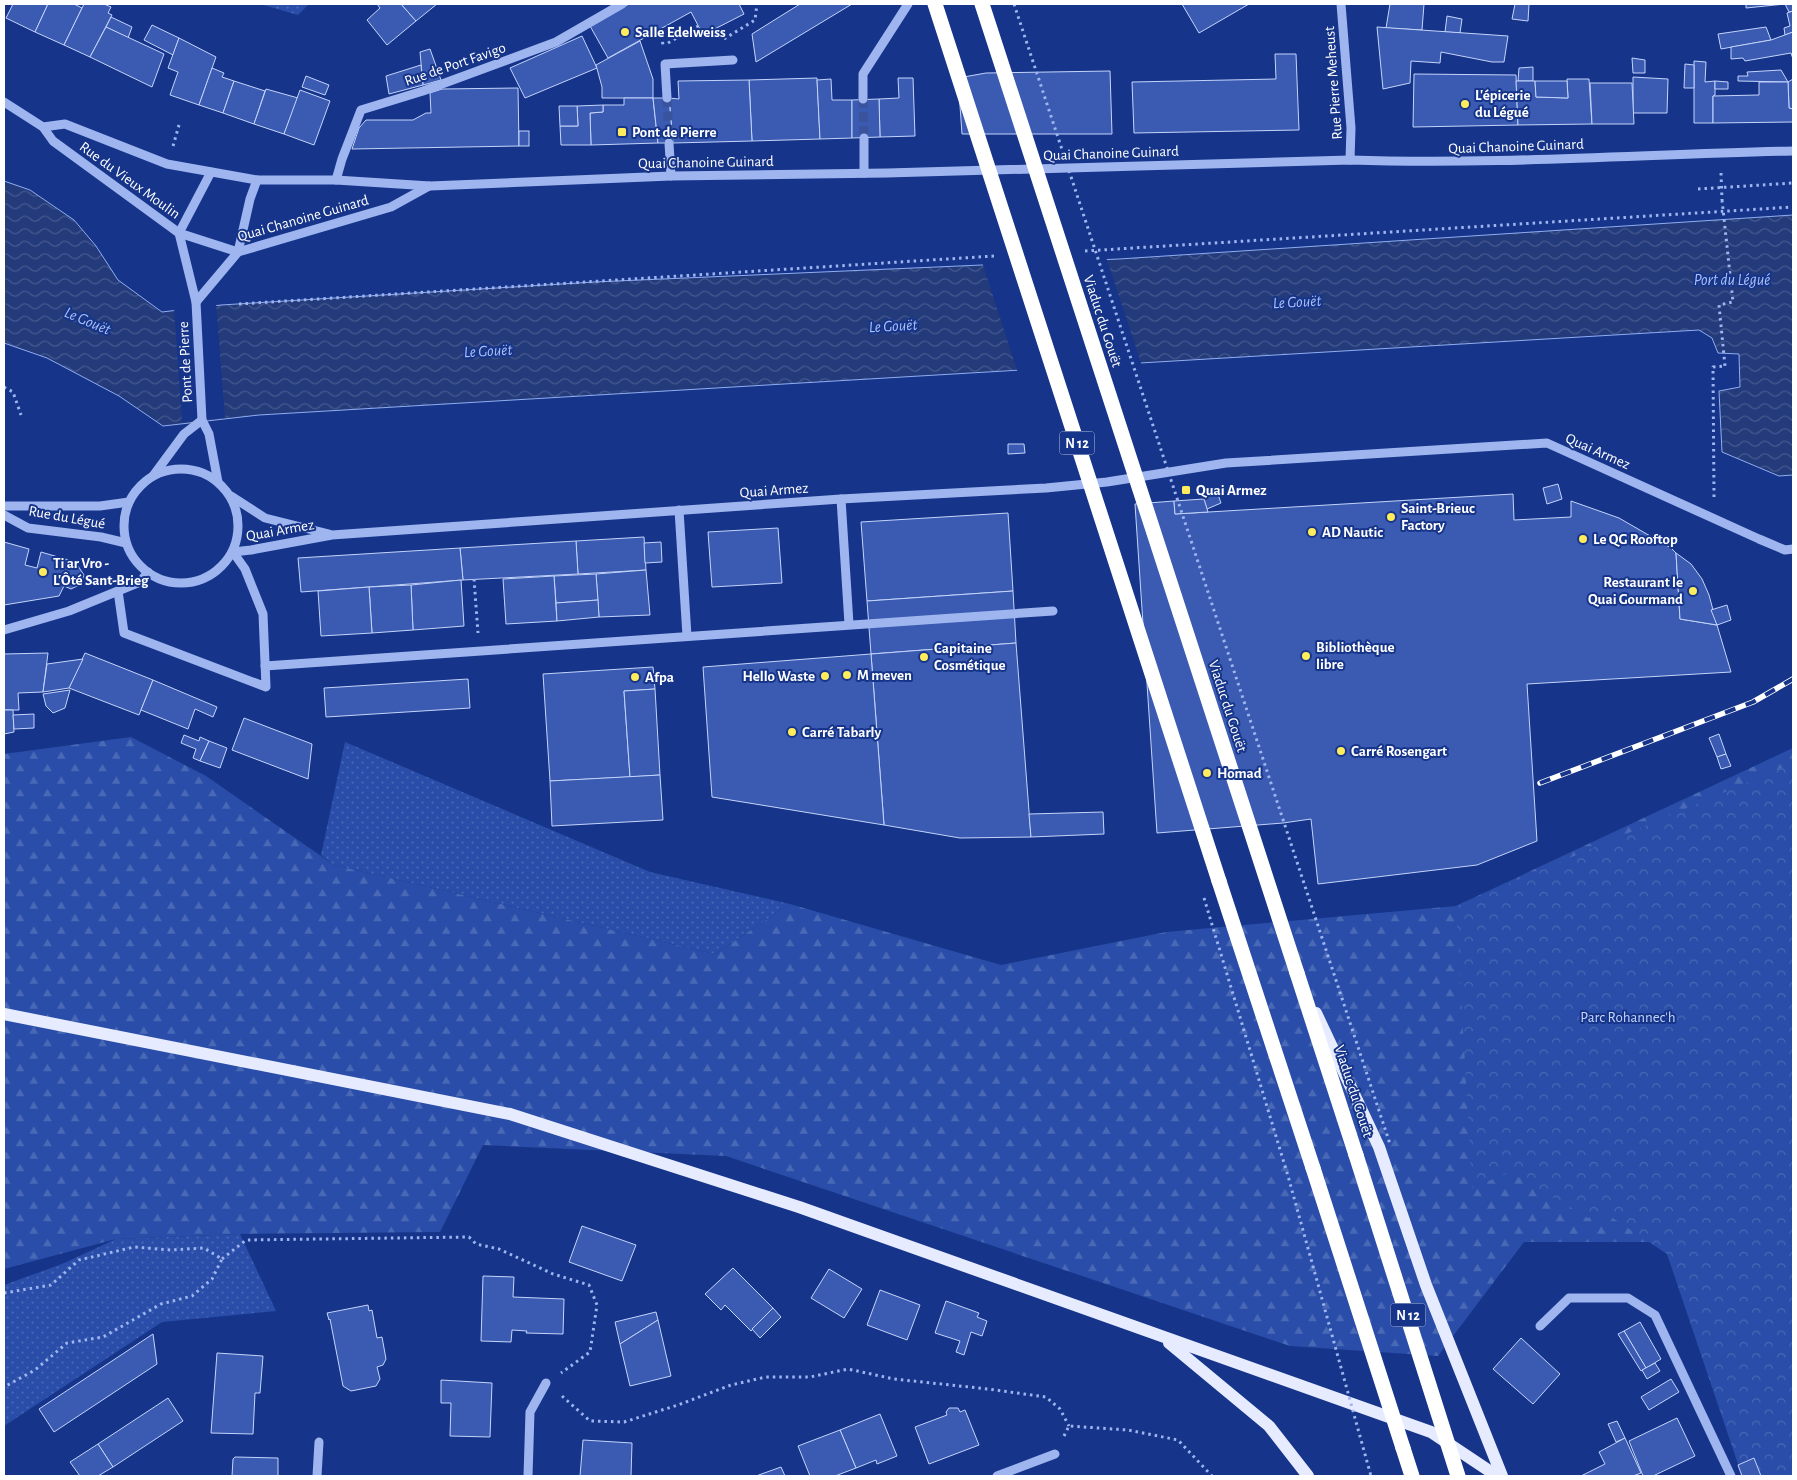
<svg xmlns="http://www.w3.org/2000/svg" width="1797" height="1480" viewBox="0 0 1797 1480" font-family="'Alegreya Sans',sans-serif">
<defs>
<pattern id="grass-dots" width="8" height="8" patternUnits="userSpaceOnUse" patternTransform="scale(1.25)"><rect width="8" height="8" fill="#294da8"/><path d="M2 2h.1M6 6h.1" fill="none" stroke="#4968b5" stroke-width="1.8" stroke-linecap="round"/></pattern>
<pattern id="forest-firs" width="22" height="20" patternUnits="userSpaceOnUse" patternTransform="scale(1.25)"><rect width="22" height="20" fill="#294da8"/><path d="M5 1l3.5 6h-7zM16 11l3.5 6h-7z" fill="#4968b5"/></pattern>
<pattern id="park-crowns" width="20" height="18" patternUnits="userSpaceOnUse" patternTransform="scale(1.25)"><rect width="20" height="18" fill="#294da8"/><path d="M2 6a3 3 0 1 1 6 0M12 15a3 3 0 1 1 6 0" fill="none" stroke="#4968b5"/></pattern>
<pattern id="water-waves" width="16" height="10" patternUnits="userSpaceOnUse" patternTransform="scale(1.25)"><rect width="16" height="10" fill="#243b7b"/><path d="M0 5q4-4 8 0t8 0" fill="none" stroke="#45588f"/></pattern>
</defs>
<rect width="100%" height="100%" fill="#16358a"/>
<g fill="url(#grass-dots)">
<polygon points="260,4 309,4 298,15"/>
<polygon points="345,742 650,872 790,904 715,954 334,865 321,855"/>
<polygon points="240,1234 276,1311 162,1322 4,1426 4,1285 62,1264 116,1239"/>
</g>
<polygon fill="url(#forest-firs)" points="131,737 206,776 334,865 715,954 790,904 1001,965 1166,932 1456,906 1793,748 1793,1205 1667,1254 1650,1242 1524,1242 1438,1356 1290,1346 726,1156 483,1145 440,1232 240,1234 116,1239 4,1269 4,754"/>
<polygon fill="url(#park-crowns)" points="1793,763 1793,1476 1742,1476 1667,1254 1602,1211 1588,1218 1510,1172 1472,1188 1456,906"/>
<polygon fill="url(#water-waves)" stroke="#90adf1" points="4,181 30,190 74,220 96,246 118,280 162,312 221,305 594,282 1119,259 1793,215 1793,475 1779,476 1722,452 1719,391 1740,387 1739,354 1718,353 1712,338 1699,330 259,415 163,426 119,396 47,358 4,343"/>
<g fill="#16358a">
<polygon points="1106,257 1142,366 1018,373 982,262"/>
<polygon points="216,303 225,418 182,422 174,308"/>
</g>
<g fill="#3a5bb1" stroke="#c4d4fb">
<polygon points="13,4 48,4 35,32 6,18"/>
<polygon points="48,4 74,4 82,8 64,45 35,32"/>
<polygon points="84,4 104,4 111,7 108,13 112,15 90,57 64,45"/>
<polygon points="377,4 401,4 416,21 387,45 367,20 380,8"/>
<polygon points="401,4 437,4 416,21"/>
<polygon points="629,4 739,4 744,14 703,35 691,12 608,58 590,26"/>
<polygon points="800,4 852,4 756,62 752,34"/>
<polygon points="1182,4 1249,4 1199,33"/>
<polygon points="1390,4 1424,4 1422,30 1386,28"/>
<polygon points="1515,4 1529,4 1528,21 1512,19"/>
<polygon points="1746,4 1793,4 1793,11 1789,12 1785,4 1746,8"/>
<polygon points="1793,11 1793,32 1785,35 1784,28 1790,26 1787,13"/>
<polygon points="1447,16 1462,19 1460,33 1445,32"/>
<polygon points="111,17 132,27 128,38 106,27"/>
<polygon points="152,25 179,38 173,55 144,40"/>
<polygon points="106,27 164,54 152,87 90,57"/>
<polygon points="1377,27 1508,36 1504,62 1492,62 1441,52 1440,63 1411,61 1410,83 1383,89"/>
<polygon points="1766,27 1771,40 1721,49 1718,34"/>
<polygon points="1793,32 1793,59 1791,53 1745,61 1743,58 1731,59 1731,47 1771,40"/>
<polygon points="582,36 597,68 525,98 510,68"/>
<polygon points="179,38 216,57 199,105 170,95 178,72 168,68"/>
<polygon points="640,41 653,79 653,98 602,98 602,87 596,65"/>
<polygon points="430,49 441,80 423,85 420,52"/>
<polygon points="1275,54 1296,54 1299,130 1134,133 1132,82 1276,79"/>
<polygon points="1632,58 1645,60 1645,73 1633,73"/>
<polygon points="1694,61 1706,62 1705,82 1715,81 1715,95 1713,96 1713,123 1694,123"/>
<polygon points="1685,64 1694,65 1694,88 1684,88"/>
<polygon points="421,65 423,85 389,94 386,76"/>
<polygon points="1533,67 1533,81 1518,81 1519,68"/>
<polygon points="212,68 224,73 222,77 234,81 223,113 199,105"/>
<polygon points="1781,70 1788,82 1738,81 1738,76 1748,76 1747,72"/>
<polygon points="1110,71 1112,134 962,134 958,78 986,73"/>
<polygon points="1414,74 1516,75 1518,125 1413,127"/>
<polygon points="306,76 329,85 325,95 302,87"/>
<polygon points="1633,77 1668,79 1667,113 1633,113"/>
<polygon points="817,78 820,139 752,141 749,80"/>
<polygon points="898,78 913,78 915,136 880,137 879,99 899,98"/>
<polygon points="831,79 832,100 852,100 852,138 820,139 817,80"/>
<polygon points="1567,79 1589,79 1592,124 1518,125 1516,81 1535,81 1536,97 1568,98"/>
<polygon points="1793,79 1793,109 1789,108 1788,82"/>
<polygon points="749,80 752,141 673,143 669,98 679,99 678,81"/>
<polygon points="234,81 265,91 254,124 223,113"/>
<polygon points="1535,81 1567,81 1568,98 1536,97"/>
<polygon points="1715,81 1728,82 1728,89 1715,89"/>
<polygon points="1759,82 1788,82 1789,108 1793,109 1793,122 1713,123 1713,96 1759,95"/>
<polygon points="1590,83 1632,83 1634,124 1592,124"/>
<polygon points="518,88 519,146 352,149 359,128 366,120 413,120 426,113 431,113 430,93 442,89"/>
<polygon points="266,89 298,98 284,134 254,124"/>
<polygon points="300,90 330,101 314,145 284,134"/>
<polygon points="624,98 653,98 658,143 591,145 590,113 603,112 603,105 624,105"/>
<polygon points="653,98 669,98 673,143 658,143"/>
<polygon points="879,99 880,137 852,138 852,100"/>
<polygon points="603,105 603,112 590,113 591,145 561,145 560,126 578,126 577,106"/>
<polygon points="559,106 577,106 578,126 560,126"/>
<rect x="519" y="131" width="10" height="15"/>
<polygon points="1008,444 1024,444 1025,453 1008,454"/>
<polygon points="1558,484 1562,499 1547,504 1543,488"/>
<polygon points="1216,489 1221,503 1207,509 1202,494"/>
<polygon points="1513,494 1514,520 1571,517 1571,501 1619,518 1671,548 1676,553 1680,619 1717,625 1731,672 1527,684 1537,841 1477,865 1318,884 1311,819 1283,823 1157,833 1135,504 1174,501 1175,514"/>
<polygon points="1204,499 1208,512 1175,514 1174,501"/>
<polygon points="1008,513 1013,591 867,601 861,522"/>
<polygon points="778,528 782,583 712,587 708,532"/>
<polygon points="644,537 646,570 578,574 576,541"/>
<polygon points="576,541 578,574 463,580 460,548"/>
<polygon points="4,542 29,549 25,565 37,568 41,552 72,561 71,564 78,566 84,575 81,584 71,589 64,586 59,596 4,605"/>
<polygon points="661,542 662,562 645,563 644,543"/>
<polygon points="460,548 463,580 301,592 298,558"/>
<polygon points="1676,553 1691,564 1702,579 1709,595 1717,625 1680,619"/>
<polygon points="646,570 650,615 599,617 596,574"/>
<polygon points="596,574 598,600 556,603 554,576"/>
<polygon points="554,576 557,621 506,624 503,579"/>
<polygon points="461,580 464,626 413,630 411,585"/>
<polygon points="411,585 413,630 372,633 369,587"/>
<polygon points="369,587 372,633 321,636 318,591"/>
<polygon points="1013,591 1016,643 871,654 867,601"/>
<polygon points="598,600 599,617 557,621 556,603"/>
<polygon points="1727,605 1731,620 1717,625 1711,610"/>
<polygon points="1016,643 1031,837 960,838 884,825 871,654"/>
<polygon points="48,653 43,692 18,693 19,710 4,710 4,654"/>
<polygon points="85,653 153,680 139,715 69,688"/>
<polygon points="871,654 884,825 712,797 703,667"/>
<polygon points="83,659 69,688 43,692 47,664"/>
<polygon points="653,667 655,689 624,691 630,777 550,781 543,674"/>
<polygon points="468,679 470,708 326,717 324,688"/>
<polygon points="153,680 217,707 213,717 195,709 188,729 141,710"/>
<polygon points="655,689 660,775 630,777 624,691"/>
<polygon points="70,690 65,708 53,713 46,706 43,694"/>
<polygon points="4,710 13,710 14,732 4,734"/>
<polygon points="34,714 34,728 14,729 13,715"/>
<polygon points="244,718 312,744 308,779 232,750"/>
<polygon points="1719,734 1726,754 1717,757 1709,738"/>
<polygon points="184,735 199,741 200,737 209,741 200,761 193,758 196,749 181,743"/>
<polygon points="209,741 227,748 220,768 200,761"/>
<polygon points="1726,754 1731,766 1721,769 1717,757"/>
<polygon points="660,775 663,820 552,826 550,781"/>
<polygon points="1103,812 1104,834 1031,837 1029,814"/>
<polygon points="582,1226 636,1245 622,1281 569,1262"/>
<polygon points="733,1268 773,1308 751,1331 725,1305 721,1310 705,1294"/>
<polygon points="829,1269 862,1289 844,1318 811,1298"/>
<polygon points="483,1276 514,1277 513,1297 564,1299 563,1334 526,1333 527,1331 512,1330 511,1342 481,1341"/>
<polygon points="880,1290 920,1305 907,1340 867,1325"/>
<polygon points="946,1301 979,1313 977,1317 987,1321 982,1336 971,1332 964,1355 956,1352 960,1341 935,1333"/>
<polygon points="368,1305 369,1311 372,1310 377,1338 382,1337 386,1359 383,1365 377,1367 380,1379 376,1386 351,1391 343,1386 330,1319 329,1320 327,1313"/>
<polygon points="773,1308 781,1317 760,1338 752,1329"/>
<polygon points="656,1312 658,1320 620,1344 615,1322"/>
<polygon points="658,1320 671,1376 630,1386 620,1344"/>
<polygon points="1640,1322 1661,1359 1646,1368 1624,1331"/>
<polygon points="1624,1331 1646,1368 1641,1371 1618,1334"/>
<polygon points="153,1334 157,1364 54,1432 39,1409"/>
<polygon points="1521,1338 1560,1374 1533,1404 1493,1369"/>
<polygon points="217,1353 263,1356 260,1393 255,1393 253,1434 211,1433"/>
<polygon points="1655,1363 1660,1371 1647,1379 1642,1370"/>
<polygon points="1671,1379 1679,1392 1649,1410 1641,1397"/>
<polygon points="441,1380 492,1383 490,1437 450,1436 451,1403 441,1403"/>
<polygon points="168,1398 183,1421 113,1467 98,1444"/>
<polygon points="949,1408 958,1408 960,1412 965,1410 979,1445 929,1464 915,1427 947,1415 946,1412"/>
<polygon points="880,1414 897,1456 877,1464 876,1460 856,1468 840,1430"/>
<polygon points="1677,1418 1695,1456 1653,1476 1643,1476 1629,1441"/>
<polygon points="1617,1421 1625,1438 1616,1442 1608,1424"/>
<polygon points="840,1430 856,1468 835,1476 810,1476 798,1446"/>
<polygon points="1625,1438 1641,1473 1633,1476 1581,1476 1605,1464 1599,1452"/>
<polygon points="583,1440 632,1443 631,1476 580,1476"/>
<polygon points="98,1444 113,1467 98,1476 80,1476 70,1462"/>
<polygon points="235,1457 278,1458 278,1476 232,1476 233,1459"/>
<polygon points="1754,1458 1761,1476 1742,1476 1738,1465"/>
<polygon points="781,1467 785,1476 756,1476"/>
</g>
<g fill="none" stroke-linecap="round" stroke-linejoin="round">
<g stroke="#39539c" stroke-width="9" stroke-dasharray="9 4.5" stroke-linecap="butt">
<polyline points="667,98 669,143"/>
<polyline points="863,99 864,138"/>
</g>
<g stroke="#9eb5ef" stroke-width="3" stroke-dasharray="2.5 4" stroke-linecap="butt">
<polyline points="661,29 663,46"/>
<polyline points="724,39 755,20 757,4"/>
<polyline points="668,43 698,26"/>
<polyline points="173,146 179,125"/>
<polyline points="1721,173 1722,200"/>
<polyline points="1698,189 1793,183"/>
<polyline points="1085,251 1793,207"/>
<polyline points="239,304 994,256"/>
<polyline points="4,387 13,392 21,415"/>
<polyline points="1714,497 1713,367 1725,366"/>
<polyline points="474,579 478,633"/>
<polyline points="222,1259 246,1240 469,1237 476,1244 499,1249 553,1274 589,1285 597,1305 590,1352 561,1373"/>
<polyline points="4,1293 51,1285 79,1260 134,1247 171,1250 204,1248 222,1259 212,1279 192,1296 161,1304 103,1337 67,1343 35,1370 4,1387"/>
<polyline points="562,1396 590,1421 624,1422 678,1405 731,1385 766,1377 810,1377 848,1369 894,1379 988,1389 1046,1397 1060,1409 1069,1426"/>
<polyline points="1064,1436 1069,1426 1128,1430 1178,1440 1212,1476"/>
</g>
<g stroke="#9eb5ef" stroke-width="9">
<polyline points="1341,4 1351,128 1350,160"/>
<polyline points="667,98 665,64 733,60"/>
<polyline points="863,99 863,74 908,4"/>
<polyline points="4,102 43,127 53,141 179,233 238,252 391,207 429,186"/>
<path d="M43,127L65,124L167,164L257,180H336L430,186L671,176L887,173L1350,160C1498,165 1646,154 1793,151"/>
<polyline points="864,138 864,173"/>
<polyline points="669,143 671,176"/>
<polyline points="211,172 179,233 196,302 202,420 209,434 218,482"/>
<polyline points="336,180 342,159 361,110 423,91 556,42 622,4"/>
<polyline points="196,302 238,252 250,199 257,180"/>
<circle cx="181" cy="526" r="57"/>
<polyline points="153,476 184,434 202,420"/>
<polyline points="231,496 265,518 329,534"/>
<polyline points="841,499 849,624"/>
<polyline points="4,506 100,506 129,502"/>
<polyline points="679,510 687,636"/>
<polyline points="4,515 28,528 101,537 126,543"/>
<polyline points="233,552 251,550 332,535 841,499 1046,488 1107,482 1226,463 1547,443 1759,539 1785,550 1793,549"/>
<polyline points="118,591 124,633 266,687 263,614 245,569 233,552"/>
<polyline points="4,630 69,611 140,582 148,572"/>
<polyline points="265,666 1053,611"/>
<polyline points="1540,1326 1569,1298 1628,1298 1655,1315 1731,1476"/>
<polyline points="317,1476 319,1442"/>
<polyline points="528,1476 530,1412 546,1383"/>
<polyline points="997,1476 1055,1454"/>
</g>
<g stroke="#e6ebff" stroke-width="12">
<polyline points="1316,1013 1379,1147 1426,1285 1502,1476"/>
<polyline points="4,1014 510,1114 799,1207 1431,1432 1497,1476"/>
<polyline points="1169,1343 1269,1426 1308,1476"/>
</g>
<g stroke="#fff" stroke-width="15">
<polyline points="1219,881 1313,1168"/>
<polyline points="1297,973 1356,1155"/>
<polyline points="1403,1448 1412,1476"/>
</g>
<g stroke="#fff" stroke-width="5.5">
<polyline id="rail" points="1540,783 1753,702 1793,679"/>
</g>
<use href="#rail" stroke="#16358a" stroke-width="4" stroke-dasharray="11" stroke-linecap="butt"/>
<g stroke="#9eb5ef" stroke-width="3" stroke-dasharray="2.5 4" stroke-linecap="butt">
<polyline points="1014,4 1390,1144"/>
<polyline points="1722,200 1733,302 1719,305 1725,366"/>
<polyline points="1204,898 1288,1176 1371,1476"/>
</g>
<g stroke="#fff" stroke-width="15">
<polyline points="935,4 1219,881"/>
<polyline points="982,4 1297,973"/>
<polyline points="1356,1155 1458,1476"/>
<polyline points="1313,1168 1403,1448"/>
</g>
</g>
<g fill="#ffec5c" stroke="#16358a" stroke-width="2">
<circle cx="625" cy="32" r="5"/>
<circle cx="1465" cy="104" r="5"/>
<rect x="617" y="127" width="10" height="10" rx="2.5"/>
<rect x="1181" y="485" width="10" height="10" rx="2.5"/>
<circle cx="1391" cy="517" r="5"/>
<circle cx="1312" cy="532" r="5"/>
<circle cx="1583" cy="539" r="5"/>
<circle cx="43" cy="572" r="5"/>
<circle cx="1693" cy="591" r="5"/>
<circle cx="1306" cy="656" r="5"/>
<circle cx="924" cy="657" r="5"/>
<circle cx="847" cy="675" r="5"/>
<circle cx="825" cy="676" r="5"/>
<circle cx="635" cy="677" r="5"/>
<circle cx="792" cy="732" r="5"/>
<circle cx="1341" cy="751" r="5"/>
<circle cx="1207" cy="773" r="5"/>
</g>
<g text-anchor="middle" stroke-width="4" stroke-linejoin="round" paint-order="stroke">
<g fill="#16358a" stroke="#b9c2dc" stroke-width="1">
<rect x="1059.5" y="431.5" width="35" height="23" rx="4"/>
<rect x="1390.5" y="1303.5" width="35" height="23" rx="4"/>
</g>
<g font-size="14" font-weight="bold" fill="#fff">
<text x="1077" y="448">N 12</text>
<text x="1408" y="1320">N 12</text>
</g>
<g font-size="15" font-weight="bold" fill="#fff" stroke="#16358a" text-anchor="start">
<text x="635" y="37">Salle Edelweiss</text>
<text x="1475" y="100">L'épicerie<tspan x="1475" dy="17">du Légué</tspan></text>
<text x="632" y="137">Pont de Pierre</text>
<text x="1196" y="495">Quai Armez</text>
<text x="1401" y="513">Saint-Brieuc<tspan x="1401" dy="17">Factory</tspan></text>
<text x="1322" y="537">AD Nautic</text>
<text x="1593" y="544">Le QG Rooftop</text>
<text x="53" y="568">Ti ar Vro -<tspan x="53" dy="17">L'Ôté Sant-Brieg</tspan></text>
<text x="1683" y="587" text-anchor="end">Restaurant le<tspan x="1683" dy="17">Quai Gourmand</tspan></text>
<text x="1316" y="652">Bibliothèque<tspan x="1316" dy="17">libre</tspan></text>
<text x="934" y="653">Capitaine<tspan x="934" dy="17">Cosmétique</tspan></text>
<text x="857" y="680">M meven</text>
<text x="815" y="681" text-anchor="end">Hello Waste</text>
<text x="645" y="682">Afpa</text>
<text x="802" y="737">Carré Tabarly</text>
<text x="1351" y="756">Carré Rosengart</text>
<text x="1217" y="778">Homad</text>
</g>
<g font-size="15" fill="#fff" stroke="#16358a">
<text transform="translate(455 64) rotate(-19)" y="5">Rue de Port Favigo</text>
<text transform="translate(1333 83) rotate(-94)" y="5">Rue Pierre Meheust</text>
<text transform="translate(1516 146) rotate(-2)" y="5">Quai Chanoine Guinard</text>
<text transform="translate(1111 153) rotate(-2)" y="5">Quai Chanoine Guinard</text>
<text transform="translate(706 162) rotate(-1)" y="5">Quai Chanoine Guinard</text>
<text transform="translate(130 180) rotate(36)" y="5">Rue du Vieux Moulin</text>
<text transform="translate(303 218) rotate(-16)" y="5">Quai Chanoine Guinard</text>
<text transform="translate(1103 321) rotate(72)" y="5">Viaduc du Gouët</text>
<text transform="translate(185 362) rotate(-93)" y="5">Pont de Pierre</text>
<text transform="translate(1598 451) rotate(24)" y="5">Quai Armez</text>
<text transform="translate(774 490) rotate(-4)" y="5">Quai Armez</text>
<text transform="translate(67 517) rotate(10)" y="5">Rue du Légué</text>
<text transform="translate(280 530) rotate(-10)" y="5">Quai Armez</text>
<text transform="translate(1228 706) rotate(72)" y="5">Viaduc du Gouët</text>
<text transform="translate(1354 1091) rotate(72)" y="5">Viaduc du Gouët</text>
</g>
<g font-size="15" fill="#c4d4fb" stroke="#16358a">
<text x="1628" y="1022">Parc Rohannec'h</text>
</g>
<g font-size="16" font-style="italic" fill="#aac0f6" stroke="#16358a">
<text x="1732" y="285">Port du Légué</text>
<text transform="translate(1297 301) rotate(-3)" y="6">Le Gouët</text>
<text transform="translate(88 320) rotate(23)" y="6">Le Gouët</text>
<text transform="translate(893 325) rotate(-3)" y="6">Le Gouët</text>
<text transform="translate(488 350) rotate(-3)" y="6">Le Gouët</text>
</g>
</g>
<rect width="1797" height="1480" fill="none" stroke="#ffffff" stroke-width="10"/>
</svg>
